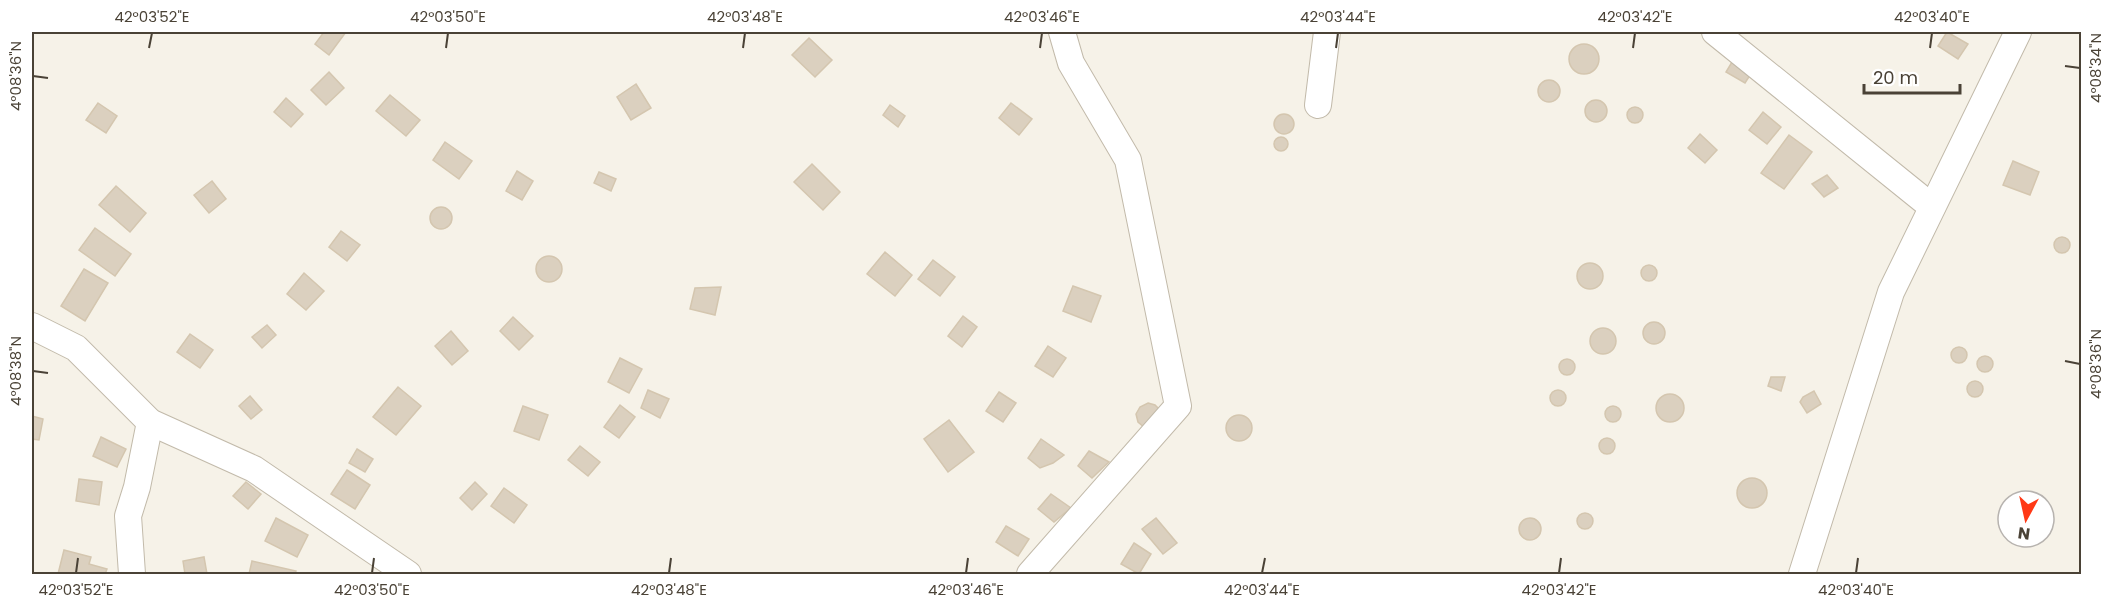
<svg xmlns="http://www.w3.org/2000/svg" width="2113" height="606" viewBox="0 0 2113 606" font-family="Poppins,sans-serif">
<rect width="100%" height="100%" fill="#f6f2e8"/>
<g fill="#dbd0bf" stroke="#d4c6af" stroke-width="1.5">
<polygon points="324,32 346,32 329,55 315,44"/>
<polygon points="1947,32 1968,44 1958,59 1938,46"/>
<polygon points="809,38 832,60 815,77 792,55"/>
<circle cx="1584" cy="59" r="15"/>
<polygon points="1735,57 1754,69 1745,83 1726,72"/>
<polygon points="329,72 344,88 326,105 311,90"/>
<circle cx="1549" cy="91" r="11"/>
<polygon points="636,84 651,108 631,120 617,97"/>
<polygon points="390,95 420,120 406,136 376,111"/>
<polygon points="286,98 303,114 291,127 274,112"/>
<circle cx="1596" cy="111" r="11"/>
<polygon points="98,103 117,116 106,133 86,120"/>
<polygon points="1011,103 1032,119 1019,135 999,118"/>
<polygon points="890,105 905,116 898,127 883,115"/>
<circle cx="1635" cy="115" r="8"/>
<polygon points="1763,112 1781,127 1767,144 1749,130"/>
<circle cx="1284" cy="124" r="10"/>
<polygon points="1700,134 1717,150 1705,163 1688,148"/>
<polygon points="1789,135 1812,152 1784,189 1761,173"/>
<circle cx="1281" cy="144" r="7"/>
<polygon points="445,142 472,161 459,179 433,160"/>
<polygon points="2013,161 2039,172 2030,195 2003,185"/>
<polygon points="812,164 840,192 823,210 794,182"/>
<polygon points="517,171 533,181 522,200 506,191"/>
<polygon points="599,172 616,179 611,191 594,183"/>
<polygon points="1827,175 1838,188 1824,197 1812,184"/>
<polygon points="212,181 226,199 209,213 194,195"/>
<polygon points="116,186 146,213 130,232 99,205"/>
<circle cx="441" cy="218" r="11"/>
<polygon points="95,228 131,254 115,276 79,250"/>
<polygon points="341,231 360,245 347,261 329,247"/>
<circle cx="2062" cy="245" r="8"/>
<polygon points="885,252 912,275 895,296 867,274"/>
<circle cx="549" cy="269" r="13"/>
<polygon points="933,260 955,277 940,296 918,279"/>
<circle cx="1590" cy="276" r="13"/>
<circle cx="1649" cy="273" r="8"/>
<polygon points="84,269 108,283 85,321 61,306"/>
<polygon points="304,273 324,291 306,310 287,294"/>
<polygon points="1073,286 1101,296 1091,322 1063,311"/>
<polygon points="721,287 715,315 690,309 695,288"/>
<polygon points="963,316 977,327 962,347 948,336"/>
<polygon points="513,317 533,336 519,350 500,331"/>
<circle cx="1654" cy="333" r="11"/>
<polygon points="267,325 276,335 262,348 252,337"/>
<circle cx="1603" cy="341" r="13"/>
<polygon points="451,331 468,351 452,365 435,346"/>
<polygon points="190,334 213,350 200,368 177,352"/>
<polygon points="1048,346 1066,358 1053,377 1035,366"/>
<circle cx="1959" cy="355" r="8"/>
<circle cx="1985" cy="364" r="8"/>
<polygon points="620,358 642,369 629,393 608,382"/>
<circle cx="1567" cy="367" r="8"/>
<polygon points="1771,377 1785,377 1781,391 1768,386"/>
<circle cx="1975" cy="389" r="8"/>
<polygon points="398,387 421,406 396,435 373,417"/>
<polygon points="648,390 669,399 660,418 641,408"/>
<circle cx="1558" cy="398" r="8"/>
<polygon points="1814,391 1821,404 1807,413 1800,402 1803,397"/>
<polygon points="999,392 1016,403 1003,422 986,411"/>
<circle cx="1670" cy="408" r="14"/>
<polygon points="250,396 262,410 251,419 239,406"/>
<polygon points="1148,403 1155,405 1161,411 1145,428 1138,422 1136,414 1140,407"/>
<polygon points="620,405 635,417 619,438 604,427"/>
<polygon points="523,406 548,415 539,440 514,431"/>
<circle cx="1613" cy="414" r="8"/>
<circle cx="1239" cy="428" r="13"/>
<polygon points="32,416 43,419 39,440 32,439"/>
<polygon points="949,420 974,452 948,472 924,439"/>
<polygon points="101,437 126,449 117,467 93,456"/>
<circle cx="1607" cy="446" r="8"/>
<polygon points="1041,439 1064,455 1053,463 1040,468 1028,458"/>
<polygon points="580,446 600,462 588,476 568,460"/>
<polygon points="357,449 373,459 365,472 349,463"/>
<polygon points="1089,451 1109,462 1092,478 1078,466"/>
<polygon points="347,470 370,485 355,509 331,494"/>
<circle cx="1752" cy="493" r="15"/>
<polygon points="79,479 102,482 99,505 76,501"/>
<polygon points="246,482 261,494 248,509 233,496"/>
<polygon points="475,482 487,494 472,510 460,498"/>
<polygon points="504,488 527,505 514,523 491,506"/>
<polygon points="1051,494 1071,508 1054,522 1038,509"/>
<circle cx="1585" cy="521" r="8"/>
<polygon points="276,518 308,535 297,557 265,541"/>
<polygon points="1156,518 1177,543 1163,554 1142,529"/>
<circle cx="1530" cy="529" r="11"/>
<polygon points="1006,526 1029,539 1018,556 996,542"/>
<polygon points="1134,543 1151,554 1139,574 1121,564"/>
<polygon points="64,550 91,557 89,564 107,569 105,574 58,574"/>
<polygon points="204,557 207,574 185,574 183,561"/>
<polygon points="252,561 296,571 295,574 249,574"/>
</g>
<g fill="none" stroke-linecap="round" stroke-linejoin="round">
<g stroke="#c2baaa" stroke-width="28">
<g id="minor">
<polyline points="1715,32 1932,207"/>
<polyline points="1318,105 1327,32"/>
<polyline points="32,326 76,348 150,422 254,469 408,574"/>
<polyline points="132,574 128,516 137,487 150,422"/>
<polyline points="1030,574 1178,406 1128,160 1071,63 1062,32"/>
<polyline points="1802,574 1891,292 2018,32"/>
</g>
</g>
<use href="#minor" stroke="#fff" stroke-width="26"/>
</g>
<path fill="none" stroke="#4a4236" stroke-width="2" d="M149,48L152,33M446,48L448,33M743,48L745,33M1040,48L1042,33M1336,48L1338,33M1633,48L1635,33M1930,48L1932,33M2065,66L2080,68M33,76L48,78M2065,361L2080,364M33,371L48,373M76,573L78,558M372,573L374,558M669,573L671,558M966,573L968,558M1262,573L1265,558M1559,573L1561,558M1856,573L1858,558"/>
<rect width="2113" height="606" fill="none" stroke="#ffffff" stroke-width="66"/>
<g transform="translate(2026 519) rotate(188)"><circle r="28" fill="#ffffff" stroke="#b7b3af" stroke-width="1.5"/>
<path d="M0-4.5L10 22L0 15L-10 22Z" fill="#ff3916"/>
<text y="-9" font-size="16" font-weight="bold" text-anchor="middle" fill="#4a4236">N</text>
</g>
<path d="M1864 84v9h96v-9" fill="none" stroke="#4a4236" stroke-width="3"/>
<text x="1873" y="84" font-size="18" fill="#4a4236" stroke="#ffffff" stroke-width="4.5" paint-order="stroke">20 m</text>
<rect x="33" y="33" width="2047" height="540" fill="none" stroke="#4a4236" stroke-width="2"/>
<g font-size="15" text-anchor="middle" fill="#4a4236">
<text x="152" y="22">42°03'52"E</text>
<text x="448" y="22">42°03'50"E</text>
<text x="745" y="22">42°03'48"E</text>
<text x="1042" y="22">42°03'46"E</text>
<text x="1338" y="22">42°03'44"E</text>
<text x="1635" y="22">42°03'42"E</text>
<text x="1932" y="22">42°03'40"E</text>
<text transform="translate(2096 68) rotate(-90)" y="5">4°08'34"N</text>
<text transform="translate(16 76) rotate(-90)" y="5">4°08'36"N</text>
<text transform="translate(2096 364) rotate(-90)" y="5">4°08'36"N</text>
<text transform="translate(16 371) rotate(-90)" y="5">4°08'38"N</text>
<text x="76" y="595">42°03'52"E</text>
<text x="372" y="595">42°03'50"E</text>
<text x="669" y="595">42°03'48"E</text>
<text x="966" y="595">42°03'46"E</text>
<text x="1262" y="595">42°03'44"E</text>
<text x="1559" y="595">42°03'42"E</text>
<text x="1856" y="595">42°03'40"E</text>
</g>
</svg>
